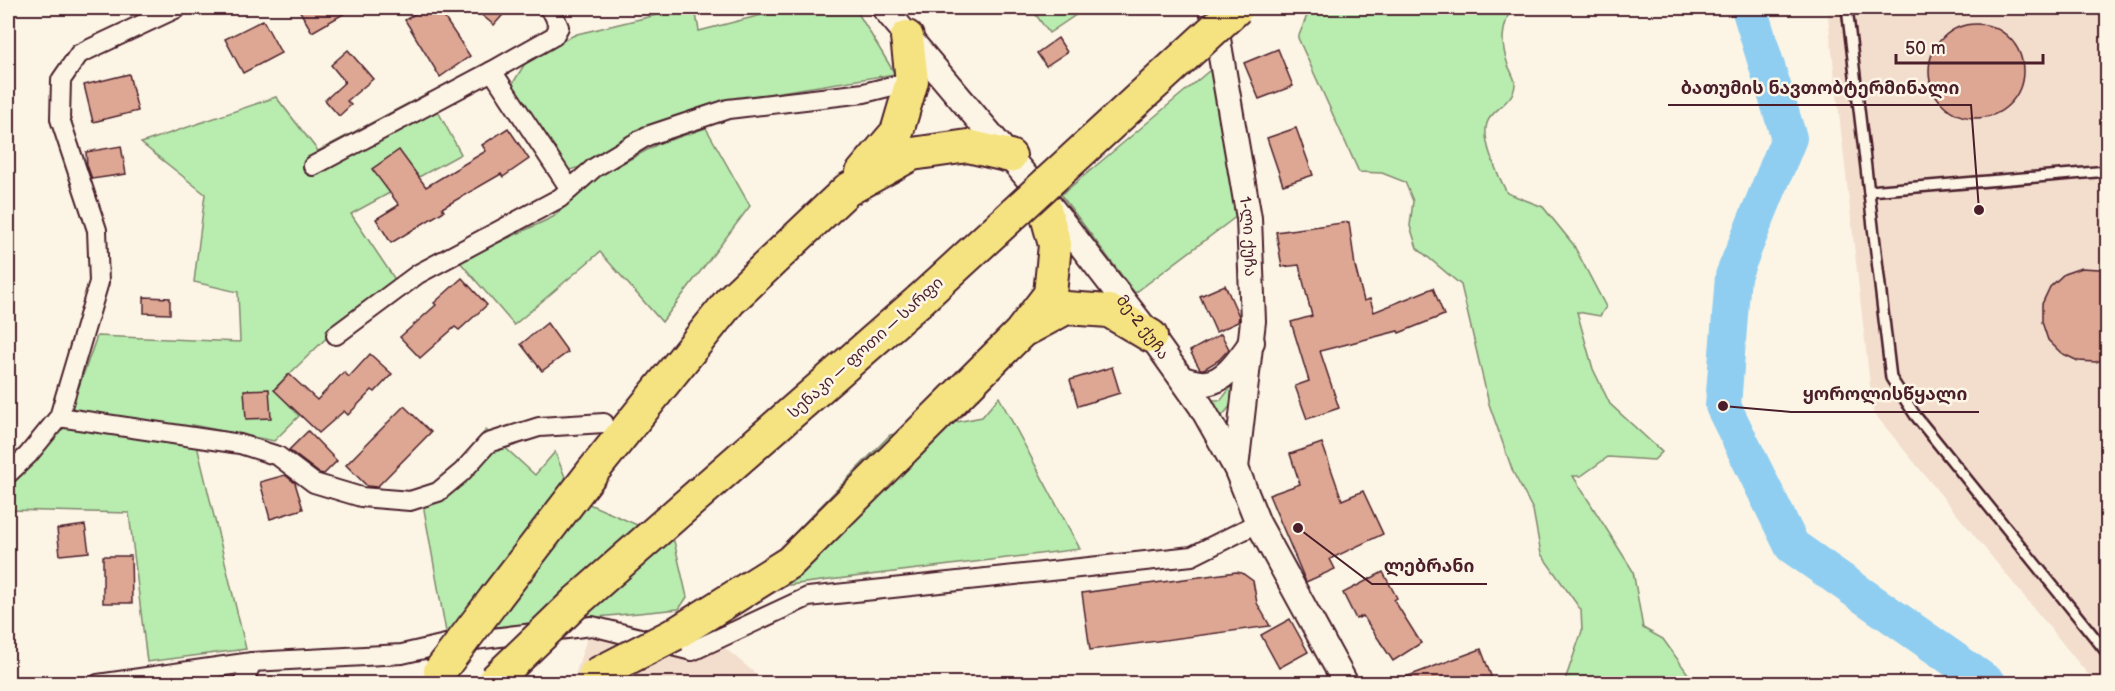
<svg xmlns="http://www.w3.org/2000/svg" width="2115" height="691" viewBox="0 0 2115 691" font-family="'Balsamiq Sans','Noto Sans Georgian',sans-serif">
<rect width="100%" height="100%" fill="#fcf5e5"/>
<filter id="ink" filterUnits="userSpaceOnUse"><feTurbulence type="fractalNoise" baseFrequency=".0167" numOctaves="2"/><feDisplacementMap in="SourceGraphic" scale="12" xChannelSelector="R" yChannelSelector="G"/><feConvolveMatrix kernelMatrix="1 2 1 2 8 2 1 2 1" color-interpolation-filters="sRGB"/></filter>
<g filter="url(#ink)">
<g fill="#f3decd">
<polygon points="1827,8 2107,8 2107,683 2095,683 1873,412"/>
<polygon points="696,624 767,683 572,684 587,638"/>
</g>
<g fill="#b8edaf" stroke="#81866d" stroke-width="1.5">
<polygon points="686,8 695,8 699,31 789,8 855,8 895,74 717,102 648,125 584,166 566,171 510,88 530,55 577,34"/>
<polygon points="1031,8 1086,8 1049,33"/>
<path d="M1310,8H1511C1502,30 1500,42 1508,65C1510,70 1514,77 1515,82C1516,99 1497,107 1489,119C1478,136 1499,177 1507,193L1543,207L1573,244L1606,307L1600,316L1577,312L1593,369L1610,404L1662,452L1654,460L1608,457L1581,476H1573L1633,571L1643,628L1663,639L1691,678L1688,683H1564L1582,631L1581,610L1541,554L1533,510L1513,472L1489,404L1461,285L1417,248L1410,226L1413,201L1405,182L1382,173L1359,172L1298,38Z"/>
<polygon points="1210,70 1221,117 1237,216 1135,293 1061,195"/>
<polygon points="428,93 461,154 351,214 396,281 349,316 275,388 299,416 274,441 192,425 246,649 147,662 129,513 8,510 8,482 65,426 97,336 240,342 238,292 194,282 205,194 141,143 276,97 318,151"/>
<polygon points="706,128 750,206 662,322 600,252 514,325 459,261 553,217 601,175 658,144"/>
<polygon points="1232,386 1236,389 1232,404 1222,416 1214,413 1209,400 1221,400"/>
<polygon points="999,397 1080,549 756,589 780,548 890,435 982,417"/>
<polygon points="486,430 535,475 555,452 573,497 674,541 687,597 679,609 446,632 423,504"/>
</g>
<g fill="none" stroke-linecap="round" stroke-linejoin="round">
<polyline stroke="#90cef1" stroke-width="36" points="1749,8 1789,138 1733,276 1723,406 1792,546 1989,684"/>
</g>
<g fill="#dda794" stroke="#4a1f2b" stroke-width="1.5">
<polygon points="298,8 354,8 312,32"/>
<polygon points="424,8 438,8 470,56 440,77 405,20"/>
<polygon points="473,8 509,8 494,25"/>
<polygon points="263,20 281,53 243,73 225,39"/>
<circle cx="1976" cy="71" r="47"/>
<polygon points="1058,38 1067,52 1046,66 1037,53"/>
<polygon points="1278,49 1293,86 1259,99 1244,63"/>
<polygon points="348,50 373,79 347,101 351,105 339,116 325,100 345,82 331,65"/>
<polygon points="129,74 138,111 93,122 84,85"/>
<polygon points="508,128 529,159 503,177 501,174 442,208 444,211 391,243 376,219 399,205 372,169 399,150 426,187 486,151 482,145"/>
<polygon points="1296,128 1313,175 1283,185 1267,138"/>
<polygon points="121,146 126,174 92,179 87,165 86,152"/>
<polygon points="1349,222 1355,266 1364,301 1370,299 1374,312 1433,288 1444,315 1399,333 1398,331 1320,351 1339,408 1307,419 1295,386 1309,381 1291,322 1312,316 1299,265 1282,267 1276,232"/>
<polygon points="2081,268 2100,269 2108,272 2108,358 2096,362 2078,361 2061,353 2048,340 2042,322 2042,304 2050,287 2064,274"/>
<polygon points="462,278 487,305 459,330 455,327 420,358 400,337 436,305 434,303"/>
<polygon points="1225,285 1239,316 1238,322 1216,332 1200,296"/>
<polygon points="144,297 170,298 170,314 144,313"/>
<polygon points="547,323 568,352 542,371 521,344"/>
<polygon points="1221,334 1229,349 1219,360 1204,369 1200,369 1190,351"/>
<polygon points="370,354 392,374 375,392 372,390 348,415 344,411 319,433 274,390 289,374 317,400 344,372 349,377"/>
<polygon points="1112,367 1120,393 1078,406 1070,380"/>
<polygon points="269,389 271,418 246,419 244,390"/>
<polygon points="404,406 431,432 377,487 367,486 346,465"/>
<polygon points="308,431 337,461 324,474 319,473 289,450"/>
<polygon points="1322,443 1342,500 1363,491 1383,534 1330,559 1335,569 1306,582 1269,495 1300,484 1290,454"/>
<polygon points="285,475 295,483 303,509 270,519 260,482"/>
<polygon points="85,525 89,552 60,555 57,529"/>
<polygon points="103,556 131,556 132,603 103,603"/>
<polygon points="1236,572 1242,573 1253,581 1257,603 1270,626 1090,650 1082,593"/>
<polygon points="1383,572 1397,598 1394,600 1421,643 1393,661 1363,616 1356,619 1343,593"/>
<polygon points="1290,619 1308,652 1279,668 1261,635"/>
<polygon points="1481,649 1494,684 1392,684 1392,682"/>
</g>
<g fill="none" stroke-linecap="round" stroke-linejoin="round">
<g stroke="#4a1f2b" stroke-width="14">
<g id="service">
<polyline points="1847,8 1891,378 1915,415 2108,654"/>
<polyline points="1869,191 2108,171"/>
</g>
</g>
<g stroke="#4a1f2b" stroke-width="22">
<g id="minor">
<polyline points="492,71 570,189"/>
<polyline points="313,166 492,71 554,36 559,27 553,13 548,8"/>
<polyline points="336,335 418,274 560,198 594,168 647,136 728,109 864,93 916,80"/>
<polyline points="59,417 240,444 278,456 314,483 361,497 410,501 438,492 462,472 488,443 539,427 604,423"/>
<polyline points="8,474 28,455 59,417 99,282 97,230 60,119 61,80 79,54 177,8"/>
<polyline points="98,684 252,662 402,654 450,643 592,626 692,651 808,597 1192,556 1258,523"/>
<polyline points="243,684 252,662"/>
</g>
</g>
<g stroke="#4a1f2b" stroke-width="28">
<g id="tertiary">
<path id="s1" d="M884,8L1041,194L1151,336L1201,406L1236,468L1258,523L1346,684"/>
<path id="s2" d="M1211,8L1214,16L1249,218L1253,321L1236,468"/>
<path d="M1182,379C1190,381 1199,384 1206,383C1227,381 1241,356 1252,342"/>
</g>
</g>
<g stroke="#4a1f2b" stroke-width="36">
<g id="trunk">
<polyline points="862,173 897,132 912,81 907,37"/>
<polyline points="1029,328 1066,308 1109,311 1151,336"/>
<polyline points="496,597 593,471 730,301 847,190 912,154 968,146 1010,156"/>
<polyline points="577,601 920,300"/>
<polyline points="675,634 790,562 1020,333 1050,294 1055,245 1041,194"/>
</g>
</g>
<use href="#service" stroke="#fcf5e5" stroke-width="9"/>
<use href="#minor" stroke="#fcf5e5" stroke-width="18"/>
<use href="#tertiary" stroke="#fcf5e5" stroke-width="24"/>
<use href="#trunk" stroke="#f5e382" stroke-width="32"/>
<g stroke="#4a1f2b" stroke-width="36" stroke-linecap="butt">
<g id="trunk-bridge">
<polyline points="920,300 1237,8"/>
<polyline points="440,671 496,597"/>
<polyline points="595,675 675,634"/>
<polyline points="494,681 577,601"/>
</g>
</g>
<use href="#trunk-bridge" stroke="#f5e382" stroke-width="32"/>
</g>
</g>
<g text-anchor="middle" stroke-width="5" stroke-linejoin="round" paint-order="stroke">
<g font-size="16" fill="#4a1f2b" stroke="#fcf5e5">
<text dy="6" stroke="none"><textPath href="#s2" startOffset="232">1-ლი ქუჩა</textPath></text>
<text dy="6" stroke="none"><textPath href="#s1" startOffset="411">მე-2 ქუჩა</textPath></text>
<text transform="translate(865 347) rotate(-42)" y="6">სენაკი — ფოთი — სარფი</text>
</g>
</g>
<path fill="none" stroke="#4a1f2b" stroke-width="2" d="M1979 210L1971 105H1668M1723 406L1791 412H1979M1298 528L1372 584H1487"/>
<g fill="#4a1f2b" stroke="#fcf5e5" stroke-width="2">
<circle cx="1979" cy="210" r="6"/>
<circle cx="1723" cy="406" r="6"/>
<circle cx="1298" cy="528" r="6"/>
</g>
<g font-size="18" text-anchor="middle" font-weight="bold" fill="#4a1f2b" stroke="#fcf5e5" stroke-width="5" stroke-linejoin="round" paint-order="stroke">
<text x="1820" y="94">ბათუმის ნავთობტერმინალი</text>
<text x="1885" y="400">ყოროლისწყალი</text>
<text x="1429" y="572">ლებრანი</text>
</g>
<rect width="2115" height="691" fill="none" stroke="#fcf5e5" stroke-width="30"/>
<rect x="15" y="15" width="2085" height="661" fill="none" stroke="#4a1f2b" stroke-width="2" filter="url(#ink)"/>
<path d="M1896 54v9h147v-9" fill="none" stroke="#4a1f2b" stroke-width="3"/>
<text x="1905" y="54" font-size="18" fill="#4a1f2b" stroke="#fcf5e5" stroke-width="4.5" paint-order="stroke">50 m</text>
</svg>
